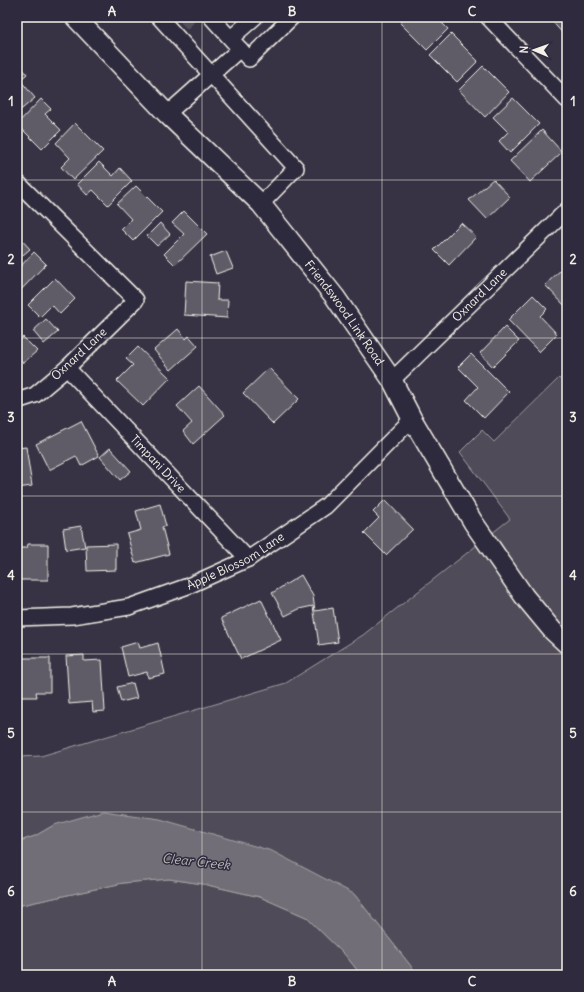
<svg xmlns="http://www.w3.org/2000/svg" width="584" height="992" viewBox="0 0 584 992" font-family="Delius,sans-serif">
<rect width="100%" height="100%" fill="#373244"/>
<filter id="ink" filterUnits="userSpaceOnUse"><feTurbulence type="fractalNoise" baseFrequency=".025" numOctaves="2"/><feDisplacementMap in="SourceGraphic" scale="8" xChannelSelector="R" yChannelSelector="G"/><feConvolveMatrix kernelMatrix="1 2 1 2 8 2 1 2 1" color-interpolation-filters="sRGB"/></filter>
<g filter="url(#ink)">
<g fill="#504b59" stroke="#a29ea0">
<polygon points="559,378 567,386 567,975 418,975 354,894 54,825 35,836 17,842 17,757 41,756 286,683 363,635 510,519 460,452 482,430 494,442"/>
<polygon points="169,879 203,884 260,897 306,917 346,956 361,975 17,975 17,906 123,883"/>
</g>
<polygon fill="#726e77" stroke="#a6a2a4" points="103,811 160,819 272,851 354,894 418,975 361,975 346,956 306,917 260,897 203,884 169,879 123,883 17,906 17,842 35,836 54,825"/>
<g fill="#5f5c67" stroke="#f4f1e8">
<polygon points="406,17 436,17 448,29 427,50 400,23"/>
<polygon points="548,17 567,17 567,38"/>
<polygon points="451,34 478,61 457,82 430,55"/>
<polygon points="18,63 27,74 20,80 35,98 17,113"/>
<polygon points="483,66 509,92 485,117 459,90"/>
<polygon points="513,98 539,124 510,153 499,141 508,132 493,117"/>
<polygon points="41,99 51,109 45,114 61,130 42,149 17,124"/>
<polygon points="75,123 103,151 73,180 61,167 70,158 56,143"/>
<polygon points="542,130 562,152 530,182 510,161"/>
<polygon points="99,162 113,176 120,168 132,181 108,205 93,190 87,195 77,184"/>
<polygon points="493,179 510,197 487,219 469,200"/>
<polygon points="136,186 162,212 133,241 121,229 131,219 117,204"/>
<polygon points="184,211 207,234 175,265 164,254 184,234 172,223"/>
<polygon points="160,223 170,234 157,246 147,236"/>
<polygon points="461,223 476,237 449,265 434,250"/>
<polygon points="18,236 30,249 17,260 17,237"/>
<polygon points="226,251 233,268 216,274 210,257"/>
<polygon points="34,252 46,264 17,294 17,270"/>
<polygon points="565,266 567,267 567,308 545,285"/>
<polygon points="55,278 75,299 60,314 52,305 40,317 28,305"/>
<polygon points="186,281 218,283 217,300 228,300 227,318 184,315"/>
<polygon points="533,295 547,309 540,316 557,334 539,352 508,320"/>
<polygon points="46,319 58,332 44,344 33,331"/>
<polygon points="505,327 519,341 493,367 480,353"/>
<polygon points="178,329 186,339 189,336 198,346 171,370 154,350"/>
<polygon points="23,337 37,351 23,363 17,356 17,342"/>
<polygon points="138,347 170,378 143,406 117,381 133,365 126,359"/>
<polygon points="471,354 509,392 484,418 466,400 478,387 458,367"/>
<polygon points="269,368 299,399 273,424 243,393"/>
<polygon points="199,386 225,415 193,444 183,431 192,423 177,406"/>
<polygon points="81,421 99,456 81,466 76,456 49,470 36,444"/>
<polygon points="26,447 32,486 17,488 17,448"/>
<polygon points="110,448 131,471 120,480 100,457"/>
<polygon points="385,500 413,529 386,555 364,533 379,518 373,512"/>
<polygon points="160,504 166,526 162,527 169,554 135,563 127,534 141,530 136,511"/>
<polygon points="81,526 85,547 66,550 63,529"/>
<polygon points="28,544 48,544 48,580 20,580 20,573 17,573 17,548 27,548"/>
<polygon points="116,544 116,570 87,571 86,545"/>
<polygon points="301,575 313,596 315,611 333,608 338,642 319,645 313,606 299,609 285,616 272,593"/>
<polygon points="261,599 281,640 241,659 221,618"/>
<polygon points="138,642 140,648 158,643 165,674 148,678 147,672 128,677 121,647"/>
<polygon points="84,655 84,661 102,660 105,711 93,712 92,702 69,704 66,656"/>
<polygon points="17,658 50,658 50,692 36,692 37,697 21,697 21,692 17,692"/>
<polygon points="133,683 137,698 121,702 117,687"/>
</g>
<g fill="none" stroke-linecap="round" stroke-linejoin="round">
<polyline stroke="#534f5d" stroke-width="15" stroke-dasharray="15 8" stroke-linecap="butt" points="182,24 189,17"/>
<g stroke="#f4f1e8" stroke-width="18">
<g id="minor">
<polyline points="159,17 296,168 261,204"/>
<polyline points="488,17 567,100"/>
<polyline points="231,38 255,17"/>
<polyline points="240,49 249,59 292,17"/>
<polyline points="167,114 240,49 211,17"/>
<polyline points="17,182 136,300 67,368 35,395 17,401"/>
<path id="s1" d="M67,368L248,559"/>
<path id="s2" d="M392,380L567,210"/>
<path id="s3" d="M17,618L72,616L129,607L188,586L248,559L326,506L412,419"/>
</g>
</g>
<g stroke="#f4f1e8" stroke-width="22">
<g id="major">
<path id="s4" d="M75,17L167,114L261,204L335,297L392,380L412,419L473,522L524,596L553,631L567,644"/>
</g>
</g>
<use href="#minor" stroke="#2f2a3d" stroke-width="15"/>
<use href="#major" stroke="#2f2a3d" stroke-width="19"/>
</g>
</g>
<path fill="none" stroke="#f4f1e8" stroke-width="1" stroke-opacity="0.55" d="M202,17V975M382,17V975M17,180H567M17,338H567M17,496H567M17,654H567M17,812H567"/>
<g text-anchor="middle" stroke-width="3" stroke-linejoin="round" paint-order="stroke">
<g font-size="12" fill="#f4f1e8" stroke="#2f2a3d">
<text dy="4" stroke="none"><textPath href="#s2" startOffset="122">Oxnard Lane</textPath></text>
<text dy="4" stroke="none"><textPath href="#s4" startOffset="401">Friendswood Link Road</textPath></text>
<text transform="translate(79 354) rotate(-43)" y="4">Oxnard Lane</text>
<text dy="4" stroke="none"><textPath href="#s1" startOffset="132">Timpani Drive</textPath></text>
<text dy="4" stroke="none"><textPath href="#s3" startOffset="229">Apple Blossom Lane</textPath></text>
</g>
<g font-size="13" font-style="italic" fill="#bab6b5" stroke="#2f2a3d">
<text transform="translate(196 861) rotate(6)" y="5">Clear Creek</text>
</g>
</g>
<rect width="584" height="992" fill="none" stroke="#2f2a3d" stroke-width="44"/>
<g transform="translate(534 50) rotate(272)" stroke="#2f2a3d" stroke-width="3" paint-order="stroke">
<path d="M0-3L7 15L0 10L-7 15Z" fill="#f4f1e8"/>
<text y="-6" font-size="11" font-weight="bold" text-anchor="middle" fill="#f4f1e8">N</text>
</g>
<rect x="22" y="22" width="540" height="948" fill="none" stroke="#f4f1e8" stroke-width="1.5"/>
<g font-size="13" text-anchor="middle" font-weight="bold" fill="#f4f1e8">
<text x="112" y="16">A</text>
<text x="292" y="16">B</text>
<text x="472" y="16">C</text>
<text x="11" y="106">1</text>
<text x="573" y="106">1</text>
<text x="11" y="264">2</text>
<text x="573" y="264">2</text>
<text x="11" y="422">3</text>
<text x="573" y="422">3</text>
<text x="11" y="580">4</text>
<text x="573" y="580">4</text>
<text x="11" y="738">5</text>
<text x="573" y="738">5</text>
<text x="11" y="896">6</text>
<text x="573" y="896">6</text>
<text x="112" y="986">A</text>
<text x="292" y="986">B</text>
<text x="472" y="986">C</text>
</g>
</svg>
